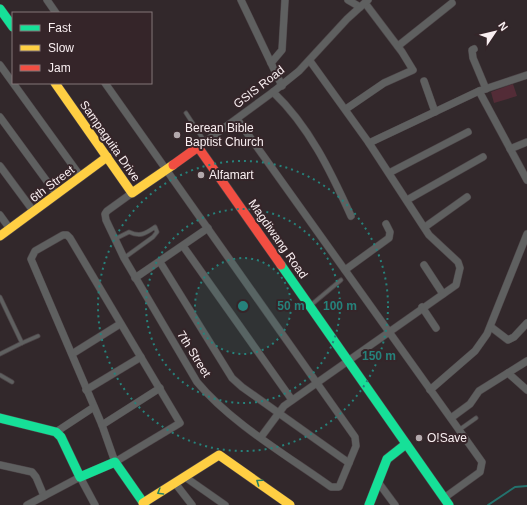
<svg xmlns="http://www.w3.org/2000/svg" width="527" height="505" viewBox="0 0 527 505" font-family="Helvetica,sans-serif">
<rect width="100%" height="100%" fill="#32282b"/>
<polygon fill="#532c37" points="513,84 517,96 494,103 491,92"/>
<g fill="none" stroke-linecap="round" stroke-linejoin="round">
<polyline stroke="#24726d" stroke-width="2" points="488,505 515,487 527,486"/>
<g stroke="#4d4548" stroke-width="5">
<g id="lane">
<polyline points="186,113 205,142"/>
<path d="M115,239L129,232C140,237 145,234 155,227L157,232L153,237L124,258"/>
<polyline points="0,297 22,343 0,354"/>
<polyline points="311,305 341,280"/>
<polyline points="22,343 38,336"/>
<polyline points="0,375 12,382"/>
<polyline points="459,430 476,418"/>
</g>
</g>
<g stroke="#4d4548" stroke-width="8">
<g id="street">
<polyline points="47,0 56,13"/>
<polyline points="241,0 282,86"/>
<polyline points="348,0 360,7"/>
<polyline points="398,46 452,3"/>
<polyline points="474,49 472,50 473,58 486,89"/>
<polyline points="271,63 282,50 285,0"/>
<polyline points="0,65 81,177"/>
<polyline points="424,81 435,112"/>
<path d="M105,83L355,437L356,446L339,487H331C288,456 231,423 197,382L124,258L106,220L105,214L107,211L132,193"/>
<polyline points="479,91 527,75"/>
<path d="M273,92C309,126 331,172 351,216"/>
<polyline points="346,109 384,83 413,70 402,52 365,3"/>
<polyline points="0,117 57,195"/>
<polyline points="237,119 482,462 480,472 444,498"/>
<polyline points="369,143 479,91 527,180"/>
<polyline points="198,147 273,92 299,71 347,19 368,0"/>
<polyline points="510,149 527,142"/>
<polyline points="0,166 34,212"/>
<polyline points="389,173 468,132"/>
<polyline points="407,200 483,157"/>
<polyline points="0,215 10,229"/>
<polyline points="425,227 467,197"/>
<polygon points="63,235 67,235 70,238 180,423 115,462 102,425 31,259 35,251"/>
<polyline points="183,246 292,400"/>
<polyline points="160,262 232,378 242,387 349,463"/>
<polyline points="424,265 443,294"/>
<polyline points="345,270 389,238 390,232 386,224"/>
<polyline points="135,278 208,228"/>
<polyline points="422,307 436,328"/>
<polyline points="491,327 508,340 514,337 527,323"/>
<polyline points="72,354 120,324"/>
<polyline points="508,373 527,390"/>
<polyline points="86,390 141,357"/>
<polyline points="430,390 475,351 487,334 527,234"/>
<polyline points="451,418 470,404 479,391 527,361"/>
<polyline points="102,425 160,388"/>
<polyline points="56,432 94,407"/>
<polyline points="261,437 284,406 456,285 460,268 458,262 429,235 369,143 310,61"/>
<polyline points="0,465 32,472 36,477 44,496"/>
<polyline points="185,477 225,505"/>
<polyline points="378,482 395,505"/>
<polyline points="175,483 192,505"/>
<polyline points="27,505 80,477 95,505"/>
</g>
</g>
<g stroke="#4d4548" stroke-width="10">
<g id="fast">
<polyline points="0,9 13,27"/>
<polyline points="281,265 449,505"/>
<polyline points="0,418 56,432 61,437 80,477 115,462 145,505"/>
<polyline points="369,505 387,459 406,444"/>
</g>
</g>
<g stroke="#4d4548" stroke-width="10">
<g id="slow">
<polyline points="55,83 132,193 173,165"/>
<polyline points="0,236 107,157"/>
<polyline points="143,503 219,455 290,505"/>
</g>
</g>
<g stroke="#4d4548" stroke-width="10">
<polyline id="jam" points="173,165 198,147 281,265"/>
</g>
<use href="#lane" stroke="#5f6060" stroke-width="3.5"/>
<use href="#street" stroke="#5f6060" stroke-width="7"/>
<use href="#fast" stroke="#16e098" stroke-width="9"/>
<use href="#slow" stroke="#ffcf43" stroke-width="9"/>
<use href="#jam" stroke="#f24e42" stroke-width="9"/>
</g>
<defs><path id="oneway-chevron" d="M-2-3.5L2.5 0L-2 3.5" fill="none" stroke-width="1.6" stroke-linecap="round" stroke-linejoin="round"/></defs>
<g stroke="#268260">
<use href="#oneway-chevron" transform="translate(259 482) rotate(-145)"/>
<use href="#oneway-chevron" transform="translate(160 492) rotate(149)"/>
</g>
<circle cx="243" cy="306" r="48" fill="#26827b" fill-opacity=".12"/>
<g fill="none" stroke="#26827b" stroke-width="2" stroke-dasharray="2 4">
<circle cx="243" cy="306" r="48"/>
<circle cx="243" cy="306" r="97"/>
<circle cx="243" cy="306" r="145"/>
</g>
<g fill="#b3a9ac" stroke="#352529" stroke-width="1.5">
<circle cx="177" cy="135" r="4"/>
<circle cx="201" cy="175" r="4"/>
<circle cx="419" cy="438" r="4"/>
</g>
<g text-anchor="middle" stroke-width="4" stroke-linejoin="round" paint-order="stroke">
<g font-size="12" fill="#f9eff1" stroke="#352529">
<text transform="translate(259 87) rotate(-38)" y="4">GSIS Road</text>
<text transform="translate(110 141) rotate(55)" y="4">Sampaguita Drive</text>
<text transform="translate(52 184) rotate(-37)" y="4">6th Street</text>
<text transform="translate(278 239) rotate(55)" y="4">Magdiwang Road</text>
<text transform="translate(194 354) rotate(58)" y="4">7th Street</text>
</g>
<g font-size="12" fill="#f9eff1" stroke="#352529" text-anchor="start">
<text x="185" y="132">Berean Bible<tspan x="185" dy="14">Baptist Church</tspan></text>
<text x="209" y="179">Alfamart</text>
<text x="427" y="442">O!Save</text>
</g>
</g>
<circle cx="243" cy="306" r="6" fill="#26827b" stroke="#352529" stroke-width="2"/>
<g font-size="12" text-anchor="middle" font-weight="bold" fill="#26827b" stroke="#352529" stroke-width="4" stroke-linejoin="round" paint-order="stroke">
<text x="291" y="310">50 m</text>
<text x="340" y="310">100 m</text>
<text x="379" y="360">150 m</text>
</g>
<rect x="12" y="12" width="140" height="72" fill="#352529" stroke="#837679"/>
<rect x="20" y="25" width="20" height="6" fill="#16e098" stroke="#837679"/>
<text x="48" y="32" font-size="12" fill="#f9eff1">Fast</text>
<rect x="20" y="45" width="20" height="6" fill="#ffcf43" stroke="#837679"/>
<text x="48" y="52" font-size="12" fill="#f9eff1">Slow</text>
<rect x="20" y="65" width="20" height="6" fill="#f24e42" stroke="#837679"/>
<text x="48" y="72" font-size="12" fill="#f9eff1">Jam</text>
<g transform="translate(495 32) rotate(55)" stroke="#352529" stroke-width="3" paint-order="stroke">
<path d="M0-3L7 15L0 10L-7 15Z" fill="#f9eff1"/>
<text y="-6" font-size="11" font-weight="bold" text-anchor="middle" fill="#f9eff1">N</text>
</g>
</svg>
